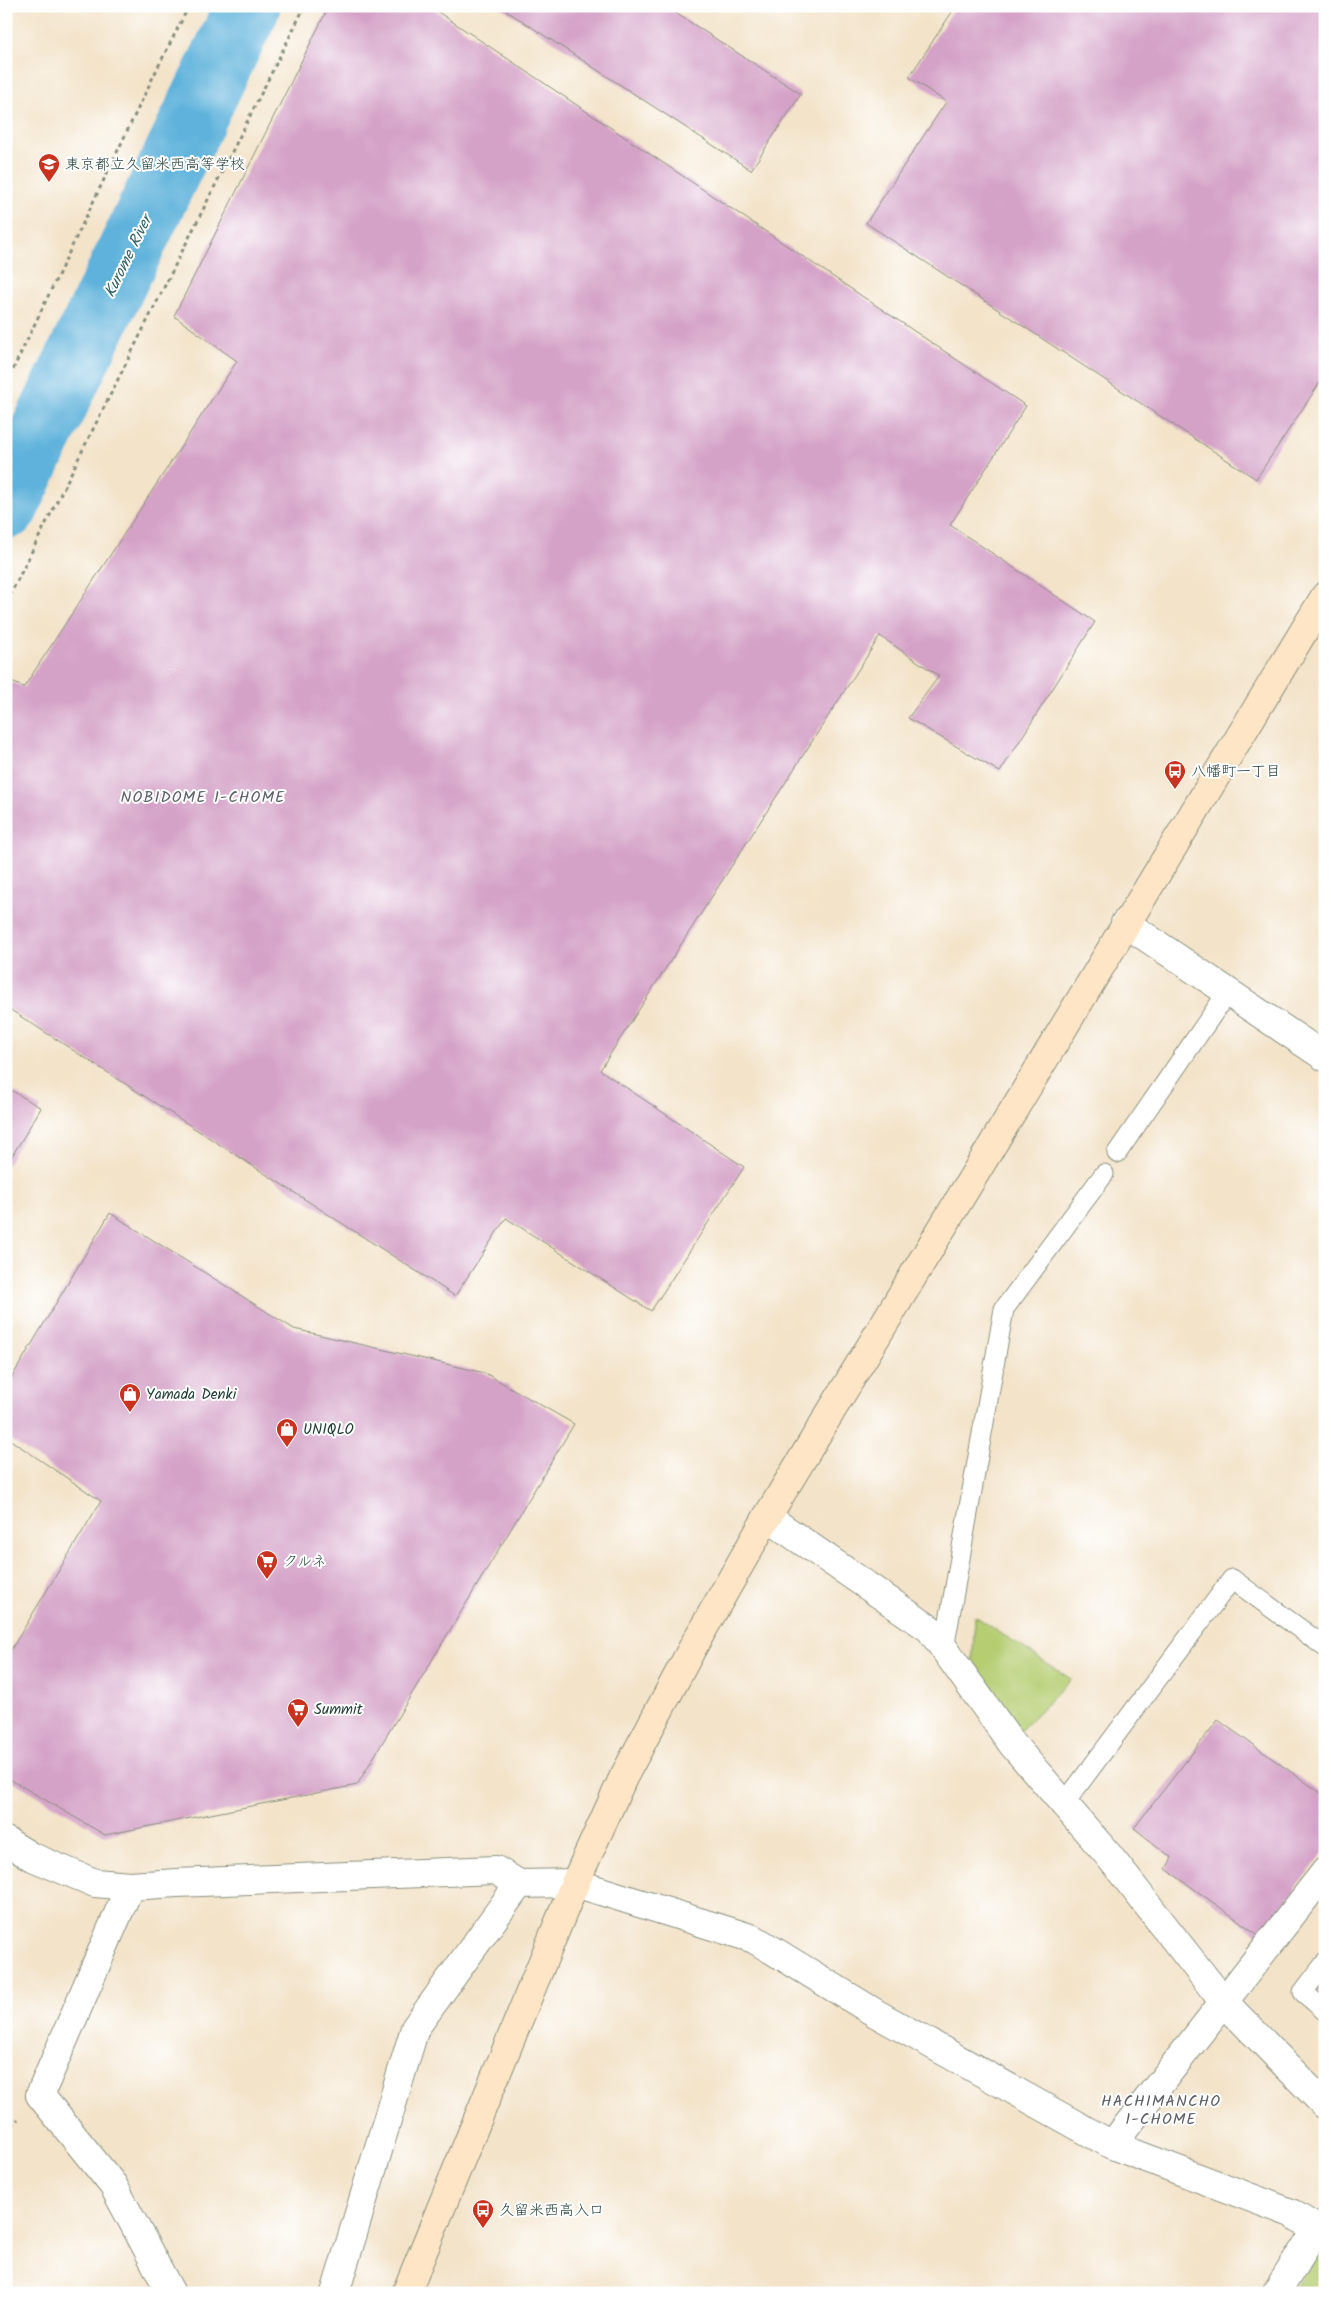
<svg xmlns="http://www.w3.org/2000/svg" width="1331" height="2299" viewBox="0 0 1331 2299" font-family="Kalam,'Klee One',sans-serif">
<rect width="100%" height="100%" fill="#fff"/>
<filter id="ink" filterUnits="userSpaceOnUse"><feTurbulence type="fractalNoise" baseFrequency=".02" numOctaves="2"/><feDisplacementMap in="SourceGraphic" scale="10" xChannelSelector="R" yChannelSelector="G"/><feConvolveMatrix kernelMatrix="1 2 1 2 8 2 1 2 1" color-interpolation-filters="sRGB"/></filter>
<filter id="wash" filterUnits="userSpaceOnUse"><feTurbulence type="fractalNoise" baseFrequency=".0096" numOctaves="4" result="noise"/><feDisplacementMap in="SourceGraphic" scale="20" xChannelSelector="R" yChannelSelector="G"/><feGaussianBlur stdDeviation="1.12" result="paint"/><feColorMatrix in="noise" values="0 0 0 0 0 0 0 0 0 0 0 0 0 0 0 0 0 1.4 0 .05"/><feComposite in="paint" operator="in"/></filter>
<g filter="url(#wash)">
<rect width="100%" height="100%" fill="#f3e3c9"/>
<g fill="#b6cd72" stroke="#6a8553">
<polygon points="975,1616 1071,1679 1010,1741 971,1685"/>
<polygon points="1320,2248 1325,2251 1325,2293 1291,2293"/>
</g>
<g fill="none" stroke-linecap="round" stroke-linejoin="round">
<polyline stroke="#5fb2db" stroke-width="65" points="6,507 248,6"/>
</g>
<g id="blocks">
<g fill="#d4a2c7">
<polygon points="329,6 429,6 1026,406 950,525 1095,622 1000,772 908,718 939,676 880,636 600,1070 744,1167 651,1311 506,1218 455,1296 6,1007 6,680 24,687 237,361 174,316"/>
<polygon points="499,6 665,6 801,94 751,170"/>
<polygon points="956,6 1325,6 1325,375 1256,479 866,223 946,102 909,77"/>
<polygon points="6,1087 41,1108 6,1166"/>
<polygon points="110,1213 294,1329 485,1373 574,1424 357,1785 105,1835 6,1777 6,1658 101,1501 6,1437 6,1387"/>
<polygon points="1218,1720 1325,1796 1325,1851 1260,1936 1166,1869 1172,1858 1134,1828"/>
<polygon points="1325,1977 1325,1998 1315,1990"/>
</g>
</g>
</g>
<g filter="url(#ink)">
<use href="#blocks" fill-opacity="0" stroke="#89907e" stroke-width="1"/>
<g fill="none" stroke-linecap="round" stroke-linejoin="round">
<g stroke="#89907e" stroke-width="21">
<g id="lane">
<polyline points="1117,1153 1227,993"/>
<polyline points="944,1649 1004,1309 1104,1174"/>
<polyline points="1064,1804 1232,1579 1325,1647"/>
<polyline points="1325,1963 1303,1992 1325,2011"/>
</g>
</g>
<g stroke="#89907e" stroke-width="30">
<g id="street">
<polyline points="1125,923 1325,1057"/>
<polyline points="767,1517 930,1629 1013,1745 1109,1856 1223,2001 1325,2105"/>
<polyline points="6,1841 30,1856 95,1883 130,1886 177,1883 496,1870 519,1884 575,1883 754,1939 877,2014 1112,2145 1291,2213 1325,2234"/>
<polyline points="130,1886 40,2095 113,2185 171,2293"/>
<polyline points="1112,2145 1325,1872"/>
<polyline points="335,2293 415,2028 519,1884"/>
<polyline points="1276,2293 1317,2229"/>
</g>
</g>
<g stroke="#89907e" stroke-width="30">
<polyline id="secondary" points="406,2293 575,1883 623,1778 694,1645 767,1517 1325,596"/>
</g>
<g stroke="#89907e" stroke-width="3" stroke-dasharray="4 4" stroke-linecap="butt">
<polyline points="6,384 154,75 189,6"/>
<polyline points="6,603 305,6"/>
<polyline points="6,2132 18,2119"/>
</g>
<use href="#lane" stroke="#fff" stroke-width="19"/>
<use href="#street" stroke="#fff" stroke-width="28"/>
<use href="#secondary" stroke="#fde5c5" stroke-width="28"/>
</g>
</g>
<defs>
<g id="school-pin" transform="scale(1.125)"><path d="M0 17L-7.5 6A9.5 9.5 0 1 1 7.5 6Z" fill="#c8321e" stroke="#fff"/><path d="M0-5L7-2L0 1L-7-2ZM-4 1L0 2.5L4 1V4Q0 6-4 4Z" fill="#fff"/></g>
<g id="bus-pin" transform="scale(1.125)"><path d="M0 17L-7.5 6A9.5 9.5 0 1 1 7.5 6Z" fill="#c8321e" stroke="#fff"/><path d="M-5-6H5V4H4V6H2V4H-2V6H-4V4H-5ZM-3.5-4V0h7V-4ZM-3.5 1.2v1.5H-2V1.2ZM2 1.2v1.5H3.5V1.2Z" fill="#fff"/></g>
<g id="shop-pin" transform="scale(1.125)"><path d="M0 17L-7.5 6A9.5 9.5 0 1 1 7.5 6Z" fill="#c8321e" stroke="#fff"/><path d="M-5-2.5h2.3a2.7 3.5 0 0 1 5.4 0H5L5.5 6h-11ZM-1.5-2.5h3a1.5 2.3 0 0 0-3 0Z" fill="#fff"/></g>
<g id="supermarket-pin" transform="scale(1.125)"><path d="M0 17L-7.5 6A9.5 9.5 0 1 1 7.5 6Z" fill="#c8321e" stroke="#fff"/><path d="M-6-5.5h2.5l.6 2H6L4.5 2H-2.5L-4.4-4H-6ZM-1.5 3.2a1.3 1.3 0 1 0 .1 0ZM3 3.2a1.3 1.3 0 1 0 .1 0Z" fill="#fff"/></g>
</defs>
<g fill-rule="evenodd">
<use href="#school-pin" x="49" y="164"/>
<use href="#bus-pin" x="1175" y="771"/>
<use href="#shop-pin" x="130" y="1394"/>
<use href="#shop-pin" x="287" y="1429"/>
<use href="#supermarket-pin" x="267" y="1561"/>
<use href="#supermarket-pin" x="298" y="1709"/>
<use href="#bus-pin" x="483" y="2210"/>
</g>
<g text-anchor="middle" stroke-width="4" stroke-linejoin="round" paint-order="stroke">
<g font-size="15" fill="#1f3d34" stroke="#fff" text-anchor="start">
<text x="65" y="169">東京都立久留米西高等学校</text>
<text x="1191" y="776">八幡町一丁目</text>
<text x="146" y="1399">Yamada Denki</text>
<text x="303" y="1434">UNIQLO</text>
<text x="283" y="1566">クルネ</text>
<text x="314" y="1714">Summit</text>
<text x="499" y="2215">久留米西高入口</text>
</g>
<g font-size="16" font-style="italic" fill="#326066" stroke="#fff">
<text transform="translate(127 256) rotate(-64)" y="6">Kurome River</text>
</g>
<g font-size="16" letter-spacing="1" fill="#5e6067" stroke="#fff">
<text x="203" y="802">NOBIDOME 1-CHOME</text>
<text x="1161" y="2106">HACHIMANCHO<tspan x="1161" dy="18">1-CHOME</tspan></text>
</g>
</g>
<rect width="1331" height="2299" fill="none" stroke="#fff" stroke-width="25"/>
</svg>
